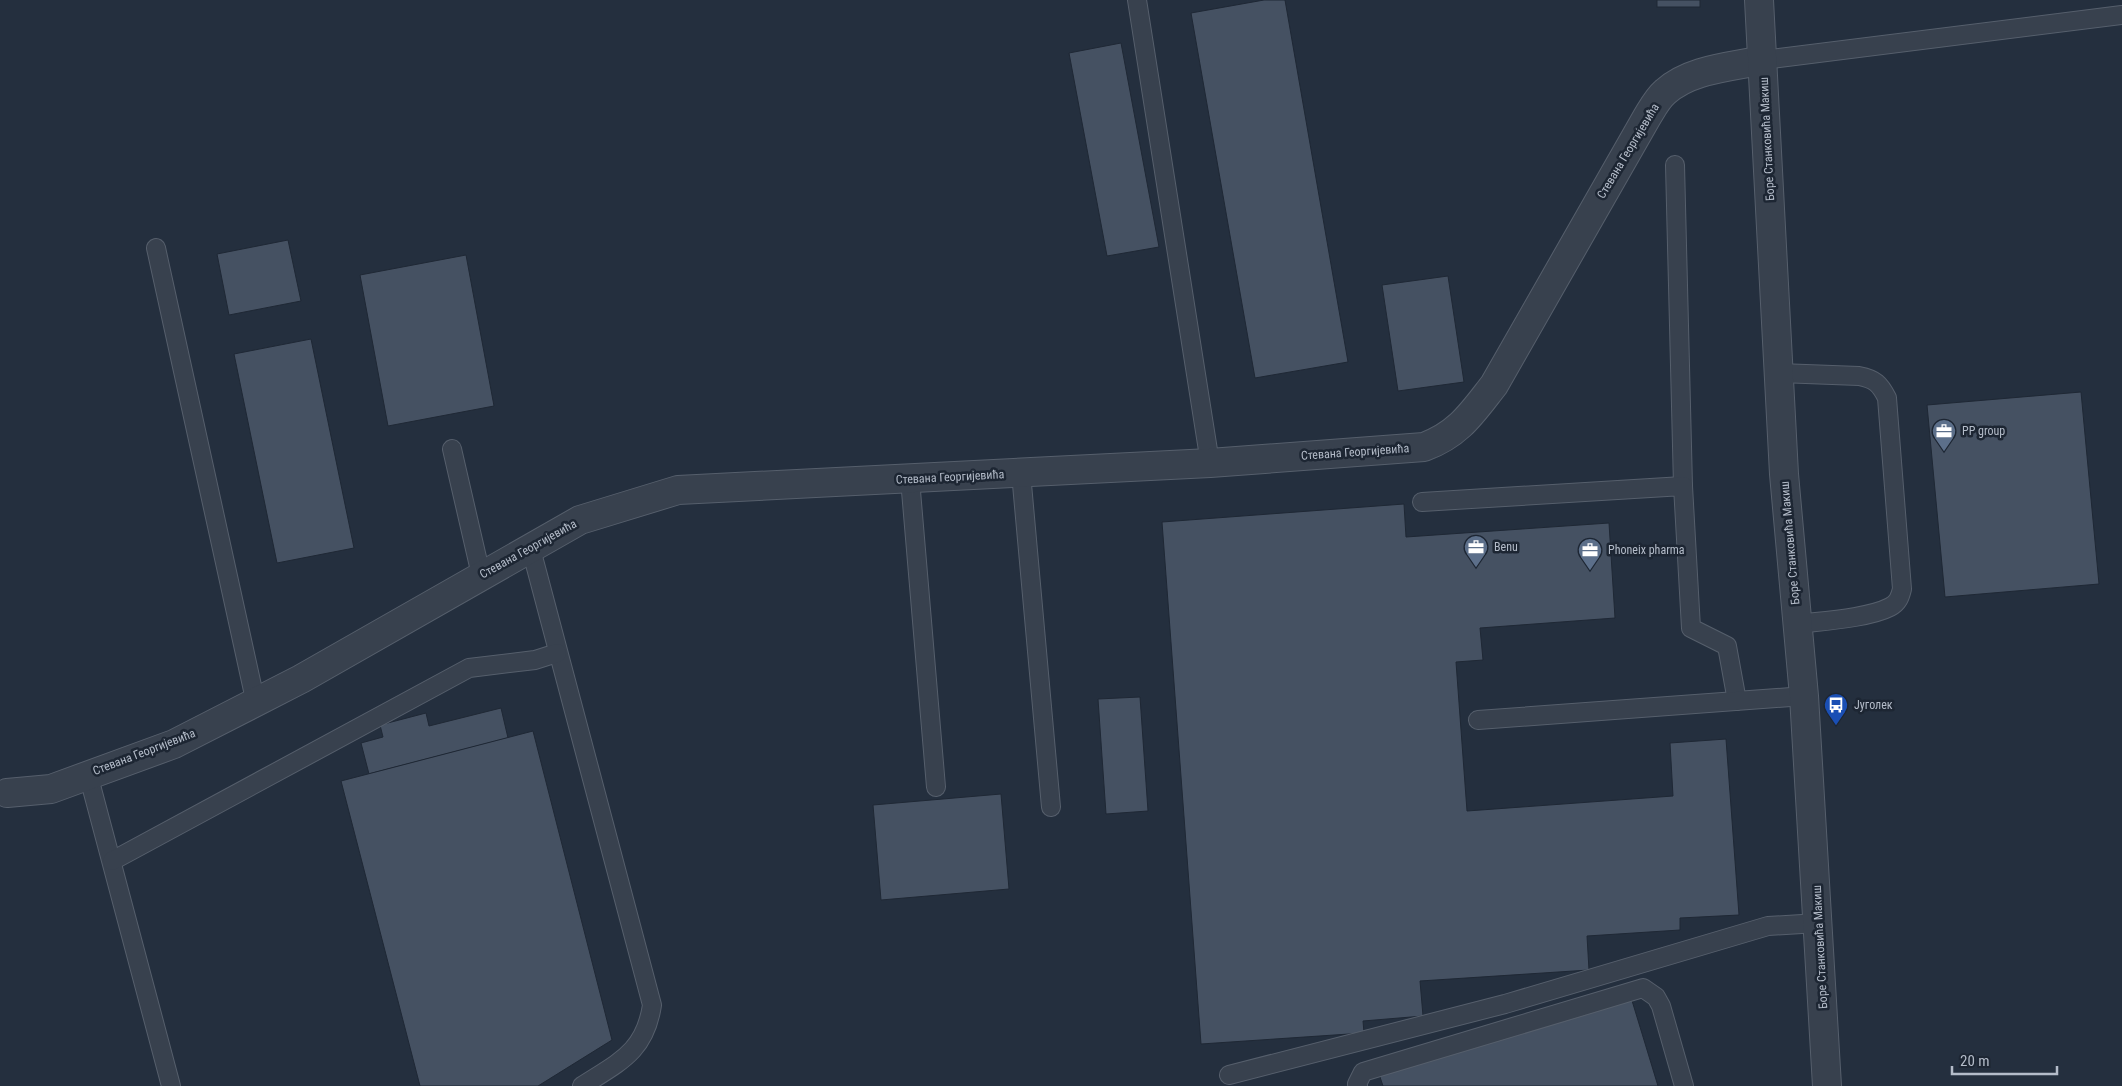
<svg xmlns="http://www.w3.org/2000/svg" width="2122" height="1086" viewBox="0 0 2122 1086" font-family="'Roboto Condensed',sans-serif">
<rect width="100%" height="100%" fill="#242f3e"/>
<g fill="#455162" stroke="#1f2835">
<polygon points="1264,0 1285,0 1348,362 1255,378 1191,13"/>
<rect x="1657" y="0" width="43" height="7"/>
<polygon points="1121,43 1159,247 1107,256 1069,53"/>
<polygon points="288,240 301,301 229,315 217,254"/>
<polygon points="466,255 494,406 388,426 360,275"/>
<polygon points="1448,276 1464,382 1398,391 1382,285"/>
<polygon points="311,339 354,548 277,563 234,354"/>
<polygon points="2081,392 2099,584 1945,597 1927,405"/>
<polygon points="1404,504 1406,537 1609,523 1615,618 1480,628 1483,660 1456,662 1467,811 1673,796 1670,743 1726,739 1739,915 1680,918 1680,930 1587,936 1589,970 1420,981 1423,1016 1363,1021 1364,1033 1201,1044 1162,522"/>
<polygon points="1140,697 1148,811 1106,814 1098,699"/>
<polygon points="501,708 508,738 369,774 361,743 383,737 380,725 426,713 429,726"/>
<polygon points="533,731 612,1040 538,1086 420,1086 341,781"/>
<polygon points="1001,794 1009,889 881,900 873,805"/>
<polygon points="1630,994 1658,1086 1383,1086 1378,1071"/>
</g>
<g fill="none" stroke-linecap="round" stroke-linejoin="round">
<g stroke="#565f6c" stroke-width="20">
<g id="service">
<polyline points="1137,0 1210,463"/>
<polyline points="1763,60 2122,15"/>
<polyline points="1675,165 1683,486"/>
<polyline points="156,248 256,704"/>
<path d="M1779,373L1859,376C1875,379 1880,384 1887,398L1902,589C1900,597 1898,603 1890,607C1869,618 1822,621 1798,624"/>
<polyline points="452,449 481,575"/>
<polyline points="1021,473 1051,807"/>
<polyline points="910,479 936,787"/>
<polyline points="1422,502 1683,486 1691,628 1727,646 1737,701"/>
<path d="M531,549L652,1005C645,1052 619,1062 582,1086"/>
<polyline points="1478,720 1804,696"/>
<polyline points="88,774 171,1086"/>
<polyline points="112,861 469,668 535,660 557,653"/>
<polyline points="1229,1075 1505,1004 1768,926 1818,923"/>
<polyline points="1358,1086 1357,1084 1363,1072 1643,988 1656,997 1661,1006 1684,1086"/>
</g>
</g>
<g stroke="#565f6c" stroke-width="30">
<path id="minor" d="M7,793L51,789L174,744L301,679L580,520L678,490L1210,463L1424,447C1459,434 1472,413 1494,385L1647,117C1652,109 1657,99 1665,92C1690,69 1731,67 1763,60"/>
</g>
<g stroke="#565f6c" stroke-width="30">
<polyline id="tertiary" points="1759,0 1784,474 1804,696 1827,1086"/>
</g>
<use href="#service" stroke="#38414e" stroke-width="18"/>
<use href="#minor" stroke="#38414e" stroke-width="28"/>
<use href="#tertiary" stroke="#38414e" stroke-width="28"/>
</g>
<defs>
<g id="office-pin" transform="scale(1.25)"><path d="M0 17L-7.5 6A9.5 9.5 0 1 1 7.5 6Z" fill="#5c6f8a" stroke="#1d2633"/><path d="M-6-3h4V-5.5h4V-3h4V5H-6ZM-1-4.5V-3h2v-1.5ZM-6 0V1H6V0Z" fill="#fff"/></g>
<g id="bus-pin" transform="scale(1.25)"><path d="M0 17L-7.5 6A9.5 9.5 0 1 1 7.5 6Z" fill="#1a4fb4" stroke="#1d2633"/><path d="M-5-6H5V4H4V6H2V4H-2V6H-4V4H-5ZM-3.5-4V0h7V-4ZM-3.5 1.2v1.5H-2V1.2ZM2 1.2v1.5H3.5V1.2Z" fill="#fff"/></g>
</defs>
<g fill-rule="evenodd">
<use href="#office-pin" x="1944" y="431"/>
<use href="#office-pin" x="1476" y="547"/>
<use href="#office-pin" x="1590" y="550"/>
<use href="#bus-pin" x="1836" y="705"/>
</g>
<g text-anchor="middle" stroke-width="5" stroke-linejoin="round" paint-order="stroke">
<g font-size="12" fill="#b4bcc9" stroke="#1d2633">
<text transform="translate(1767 139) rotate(-93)" y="4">Боре Станковића Макиш</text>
<text transform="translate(1628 151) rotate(-59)" y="4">Стевана Георгијевића</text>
<text transform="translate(1355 452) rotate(-4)" y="4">Стевана Георгијевића</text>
<text transform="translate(950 477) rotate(-3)" y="4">Стевана Георгијевића</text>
<text transform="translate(1790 543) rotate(-95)" y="4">Боре Станковића Макиш</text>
<text transform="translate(528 549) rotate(-29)" y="4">Стевана Георгијевића</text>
<text transform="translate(144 752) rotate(-21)" y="4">Стевана Георгијевића</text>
<text transform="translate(1820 947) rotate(-93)" y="4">Боре Станковића Макиш</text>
</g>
<g font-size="12" fill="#b4bcc9" stroke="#1d2633" text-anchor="start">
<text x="1962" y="435">PP group</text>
<text x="1494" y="551">Benu</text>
<text x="1608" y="554">Phoneix pharma</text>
<text x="1854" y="709">Југолек</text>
</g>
</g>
<path d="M1952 1066v8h105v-8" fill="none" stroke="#b4bcc9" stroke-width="2.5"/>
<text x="1960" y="1066" font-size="15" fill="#b4bcc9" stroke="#1d2633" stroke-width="4" paint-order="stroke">20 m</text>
</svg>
